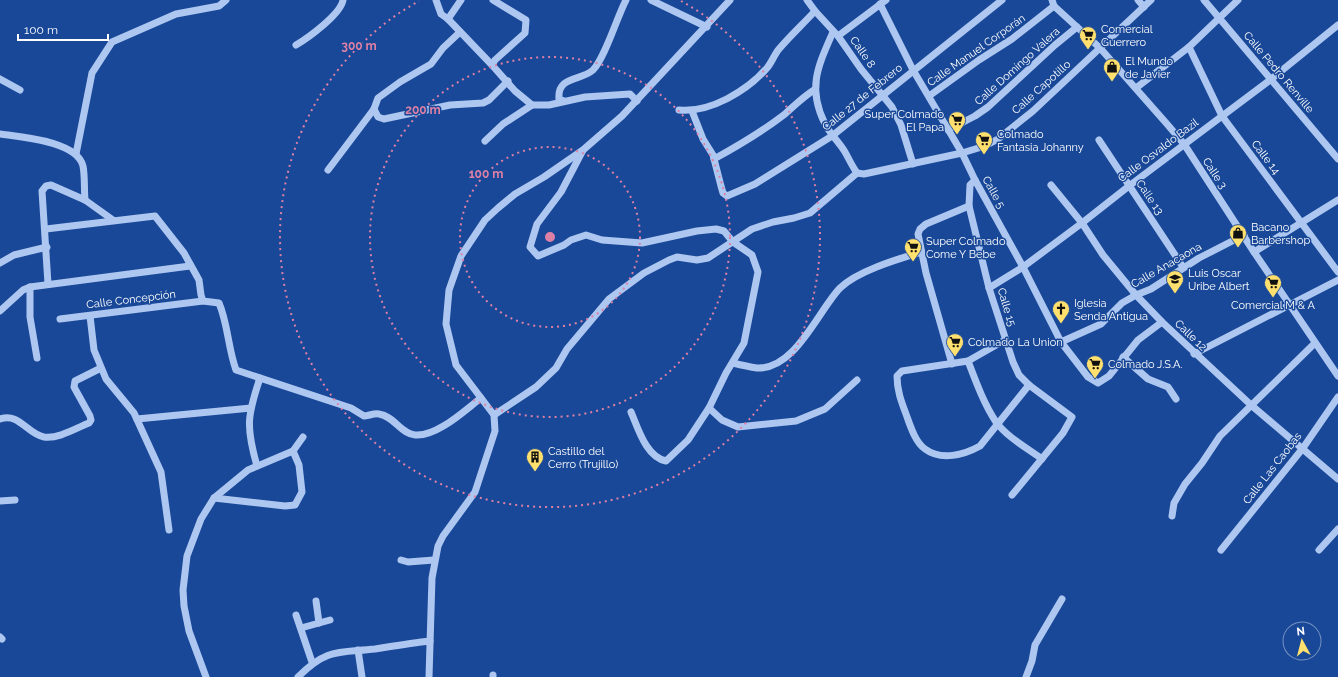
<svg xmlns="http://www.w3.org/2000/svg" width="1338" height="677" viewBox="0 0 1338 677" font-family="Raleway,sans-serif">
<rect width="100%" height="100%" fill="#194898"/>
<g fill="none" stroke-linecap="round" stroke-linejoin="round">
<g stroke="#adc7f1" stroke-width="7">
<polyline points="436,0 441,14 448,19 492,65"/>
<polyline points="493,0 526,20 525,33 495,60 492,65 515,91 532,105"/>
<polyline points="651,0 707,27"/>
<polyline points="807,0 815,11 838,36 861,69 892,107 901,125 913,164"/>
<polyline points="1052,0 1054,6 1100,48 1167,124 1184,144 1254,252 1338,376"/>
<polyline points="1138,0 1144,7"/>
<polyline points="1204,0 1338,159"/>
<polyline points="880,4 913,70 962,153 975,180 1023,267 1061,342 1088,377 1098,383 1109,376 1138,340 1162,322"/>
<polyline points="448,19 461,0"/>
<path d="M833,32C818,66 807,88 825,124C830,134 839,142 845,152C849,159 852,166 857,173"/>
<polyline points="838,36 886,0"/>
<path d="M296,45C308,38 341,14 343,0"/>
<polyline points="1189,47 1222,116 1338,272"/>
<polyline points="0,79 20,90"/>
<polyline points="1136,88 1189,47 1238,0"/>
<polyline points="929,96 979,60 1012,39 1054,6"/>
<path d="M564,101L559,99C557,76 581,81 593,70C605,58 617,17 626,0"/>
<polyline points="374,109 378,117 384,119 450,105 483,103 489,100 508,81"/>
<path d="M679,110C710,113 747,91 767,68C772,62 774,55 779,49C790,36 803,24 815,11"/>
<polyline points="692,111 703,139 713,155 721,186 723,193 727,196 755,184 832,136 1002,0"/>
<polyline points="948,130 975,116 988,107 1055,45 1077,27"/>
<path d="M0,134C21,137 77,141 83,166C85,176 84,189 85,200"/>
<polyline points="1099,140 1183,267"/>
<polyline points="485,141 503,124 532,105 549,105 585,97 630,94 637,101"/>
<path d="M582,152L561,192L537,224L530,247L538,256L564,245L571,240L586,235L602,240L642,243L697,231L716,229L724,231L733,242L752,255L758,272L744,343L726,373L709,408L688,440L666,461C646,457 638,428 631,412"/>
<polyline points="76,154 92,73 112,42 176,14 219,6 226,0"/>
<path d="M714,159C738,146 763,131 785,114C795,105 803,97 814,90"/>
<polyline points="328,170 374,109 378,98 400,82 431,64 443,48 460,32"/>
<polyline points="857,173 864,174 962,153 985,146 998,139 1033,111 1151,0"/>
<polyline points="975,180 970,185 969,206 989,288 1013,362 1019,375 1029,385 1072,417 1063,433 1012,495"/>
<polyline points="1051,185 1082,223 1103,255 1136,295 1162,322 1251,405 1338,479"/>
<path d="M46,229L155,216L184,253L199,280L201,295L203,301L219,303C228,324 228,348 236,370L351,408L364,416C368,416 374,413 379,414C394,416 401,434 415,435C437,437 465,410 481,398"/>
<polyline points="1254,252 1338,200"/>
<polyline points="0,263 14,255 47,247"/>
<polyline points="48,284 42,191 46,186 51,185 85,200 113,220"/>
<polyline points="30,287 30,317 37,358"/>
<polyline points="989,288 1023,267 1082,223 1129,186 1270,80 1338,25"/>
<polyline points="0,311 23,290 30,287 190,266"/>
<polyline points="90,316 94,350 106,379 134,413 161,472 169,530"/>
<polyline points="60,319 203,301"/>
<path d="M1005,340L968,361L902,371L897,376C897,390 901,401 906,414C910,425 915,442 925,449C941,461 964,455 980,446L1029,385"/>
<polyline points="1061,342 1101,324 1122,303 1136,295 1151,289 1199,258 1244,235"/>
<polyline points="1194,354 1338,280"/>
<polyline points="1123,357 1148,379 1168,387 1176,399"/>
<path d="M968,361C976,382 984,404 996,422C1007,437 1027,448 1042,459"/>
<path d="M733,363C741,365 750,367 757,368C795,370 818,311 840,288C857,271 898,259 921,252"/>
<polyline points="952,364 926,273 918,234 920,229 926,224 969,206"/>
<polyline points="709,408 722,420 738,427 796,421 825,409 857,380"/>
<polyline points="494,415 536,387 556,368 567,349 609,299 644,273 669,260 677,257 697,260 708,258 752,229 773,222 794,218 810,213 857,173"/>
<path d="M0,419C19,412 27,434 44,437C59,439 76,428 89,423L91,420L90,416L74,387L75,381L101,368"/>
<polyline points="137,419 251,408"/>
<path d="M257,466C246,427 247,416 260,378"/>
<polyline points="214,498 285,506 295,505 302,492 299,465 293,451"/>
<polyline points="0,501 15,500"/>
<polyline points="1172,516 1174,503 1185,484 1202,463 1220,436 1315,343"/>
<polyline points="1221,550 1303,448 1338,397"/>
<polyline points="1319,550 1338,529"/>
<polyline points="401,560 408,562 434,560"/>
<polyline points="316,601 319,623"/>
<polyline points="296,615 312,662"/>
<polyline points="301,628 330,620"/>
<polyline points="0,637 2,639"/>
<polyline points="358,650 362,677"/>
<polyline points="206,677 189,631 184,606 183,590 187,556 201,519 214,498 248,470 293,451 303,437"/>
<path d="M298,677C327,648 338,653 375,649C394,646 412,643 430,641"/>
<polyline points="429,677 432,578 438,546 443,536 475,492 495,431 494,415 456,365 446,324 449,290 461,256 485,220 498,208 515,194 544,177 583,150 622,116 730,0"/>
<polyline points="493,677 493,675"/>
<polyline points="1026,677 1032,661 1035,645 1062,599"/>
</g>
</g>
<g fill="none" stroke="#dd80a5" stroke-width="2" stroke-dasharray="2 4">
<circle cx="550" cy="237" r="90"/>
<circle cx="550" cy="237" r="180"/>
<path d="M681 1A270 270 0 1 1 419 1"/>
</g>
<defs>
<g id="supermarket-pin" transform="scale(0.9)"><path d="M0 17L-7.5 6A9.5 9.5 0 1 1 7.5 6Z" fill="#ffdf6d" stroke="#194898"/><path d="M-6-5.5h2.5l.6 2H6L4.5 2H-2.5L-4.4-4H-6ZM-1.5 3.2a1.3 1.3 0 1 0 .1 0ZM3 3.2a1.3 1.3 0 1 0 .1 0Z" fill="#111"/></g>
<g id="shop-pin" transform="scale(0.9)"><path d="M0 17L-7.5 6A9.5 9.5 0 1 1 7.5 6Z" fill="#ffdf6d" stroke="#194898"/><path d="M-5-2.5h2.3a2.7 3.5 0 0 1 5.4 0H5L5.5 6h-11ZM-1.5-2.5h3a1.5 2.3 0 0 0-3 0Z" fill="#111"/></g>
<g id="school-pin" transform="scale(0.9)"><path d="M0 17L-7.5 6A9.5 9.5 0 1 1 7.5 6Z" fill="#ffdf6d" stroke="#194898"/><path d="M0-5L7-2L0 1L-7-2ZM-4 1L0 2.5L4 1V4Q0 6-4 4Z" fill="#111"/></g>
<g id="church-pin" transform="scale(0.9)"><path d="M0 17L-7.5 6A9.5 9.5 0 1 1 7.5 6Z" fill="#ffdf6d" stroke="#194898"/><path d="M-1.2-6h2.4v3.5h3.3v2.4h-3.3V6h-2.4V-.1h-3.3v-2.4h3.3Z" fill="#111"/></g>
<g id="building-pin" transform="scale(0.9)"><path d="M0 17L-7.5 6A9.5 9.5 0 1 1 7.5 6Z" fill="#ffdf6d" stroke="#194898"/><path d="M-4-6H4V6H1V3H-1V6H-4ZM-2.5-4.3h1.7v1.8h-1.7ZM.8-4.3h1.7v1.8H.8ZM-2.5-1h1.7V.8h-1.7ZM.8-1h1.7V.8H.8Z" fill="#111"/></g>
</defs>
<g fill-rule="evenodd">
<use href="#supermarket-pin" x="1088" y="35"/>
<use href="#shop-pin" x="1112" y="67"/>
<use href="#supermarket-pin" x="957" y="120"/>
<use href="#supermarket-pin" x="984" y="140"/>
<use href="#shop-pin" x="1238" y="233"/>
<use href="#supermarket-pin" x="913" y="247"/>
<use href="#school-pin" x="1175" y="279"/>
<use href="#supermarket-pin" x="1273" y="283"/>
<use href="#church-pin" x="1061" y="309"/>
<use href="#supermarket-pin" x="955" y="342"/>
<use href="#supermarket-pin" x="1095" y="364"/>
<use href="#building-pin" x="535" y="457"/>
</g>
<g text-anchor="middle" stroke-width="3" stroke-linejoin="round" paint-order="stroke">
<g font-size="11" fill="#fff" stroke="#194898" text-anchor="start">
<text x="1101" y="33">Comercial<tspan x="1101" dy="13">Guerrero</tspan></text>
<text x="1125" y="65">El Mundo<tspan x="1125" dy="13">de Javier</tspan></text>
<text x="944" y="118" text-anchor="end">Super Colmado<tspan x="944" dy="13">El Papa</tspan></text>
<text x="997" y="138">Colmado<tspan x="997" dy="13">Fantasia Johanny</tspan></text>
<text x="1251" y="231">Bacano<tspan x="1251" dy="13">Barbershop</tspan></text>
<text x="926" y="245">Super Colmado<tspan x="926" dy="13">Come Y Bebe</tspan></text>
<text x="1188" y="277">Luis Oscar<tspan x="1188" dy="13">Uribe Albert</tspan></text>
<text x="1074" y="307">Iglesia<tspan x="1074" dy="13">Senda Antigua</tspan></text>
<text x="1273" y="309" text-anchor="middle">Comercial M &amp; A</text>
<text x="968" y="346">Colmado La Union</text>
<text x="1108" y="368">Colmado J.S.A.</text>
<text x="548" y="455">Castillo del<tspan x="548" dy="13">Cerro (Trujillo)</tspan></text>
</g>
<g font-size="11" fill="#fff" stroke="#194898">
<text transform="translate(976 50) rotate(-35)" y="4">Calle Manuel Corporán</text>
<text transform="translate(863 52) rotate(55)" y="4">Calle 8</text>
<text transform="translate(1017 66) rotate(-42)" y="4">Calle Domingo Valera</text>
<text transform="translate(1279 72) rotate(50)" y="4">Calle Pedro Renville</text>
<text transform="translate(1041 87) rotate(-42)" y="4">Calle Capotillo</text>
<text transform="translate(862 97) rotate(-39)" y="4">Calle 27 de Febrero</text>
<text transform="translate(1158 150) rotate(-37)" y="4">Calle Osvaldo Bazil</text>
<text transform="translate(1266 157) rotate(53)" y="4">Calle 14</text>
<text transform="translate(1215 173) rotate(57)" y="4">Calle 3</text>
<text transform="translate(994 192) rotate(61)" y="4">Calle 5</text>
<text transform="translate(1150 197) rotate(56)" y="4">Calle 13</text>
<text transform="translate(1166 265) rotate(-30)" y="4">Calle Anacaona</text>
<text transform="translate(131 299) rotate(-7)" y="4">Calle Concepción</text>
<text transform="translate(1007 307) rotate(73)" y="4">Calle 15</text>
<text transform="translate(1191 335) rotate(44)" y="4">Calle 12</text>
<text transform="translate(1272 468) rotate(-52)" y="4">Calle Las Caobas</text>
</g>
</g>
<circle cx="550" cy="237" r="6" fill="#dd80a5" stroke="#194898" stroke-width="2"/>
<g font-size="12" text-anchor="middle" font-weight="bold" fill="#dd80a5" stroke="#194898" stroke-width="3" stroke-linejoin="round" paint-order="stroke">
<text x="359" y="50">300 m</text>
<text x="423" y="114">200 m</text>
<text x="486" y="178">100 m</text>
</g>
<g transform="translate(1302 641) rotate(353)"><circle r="19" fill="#194898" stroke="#7591c1"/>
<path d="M0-3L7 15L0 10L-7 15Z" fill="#ffdf6d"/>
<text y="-6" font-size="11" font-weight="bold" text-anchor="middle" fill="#ffffff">N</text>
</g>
<path d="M18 34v6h90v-6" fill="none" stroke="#ffffff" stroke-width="2"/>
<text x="24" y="34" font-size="12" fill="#ffffff" stroke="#194898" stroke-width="3" paint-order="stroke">100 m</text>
</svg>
